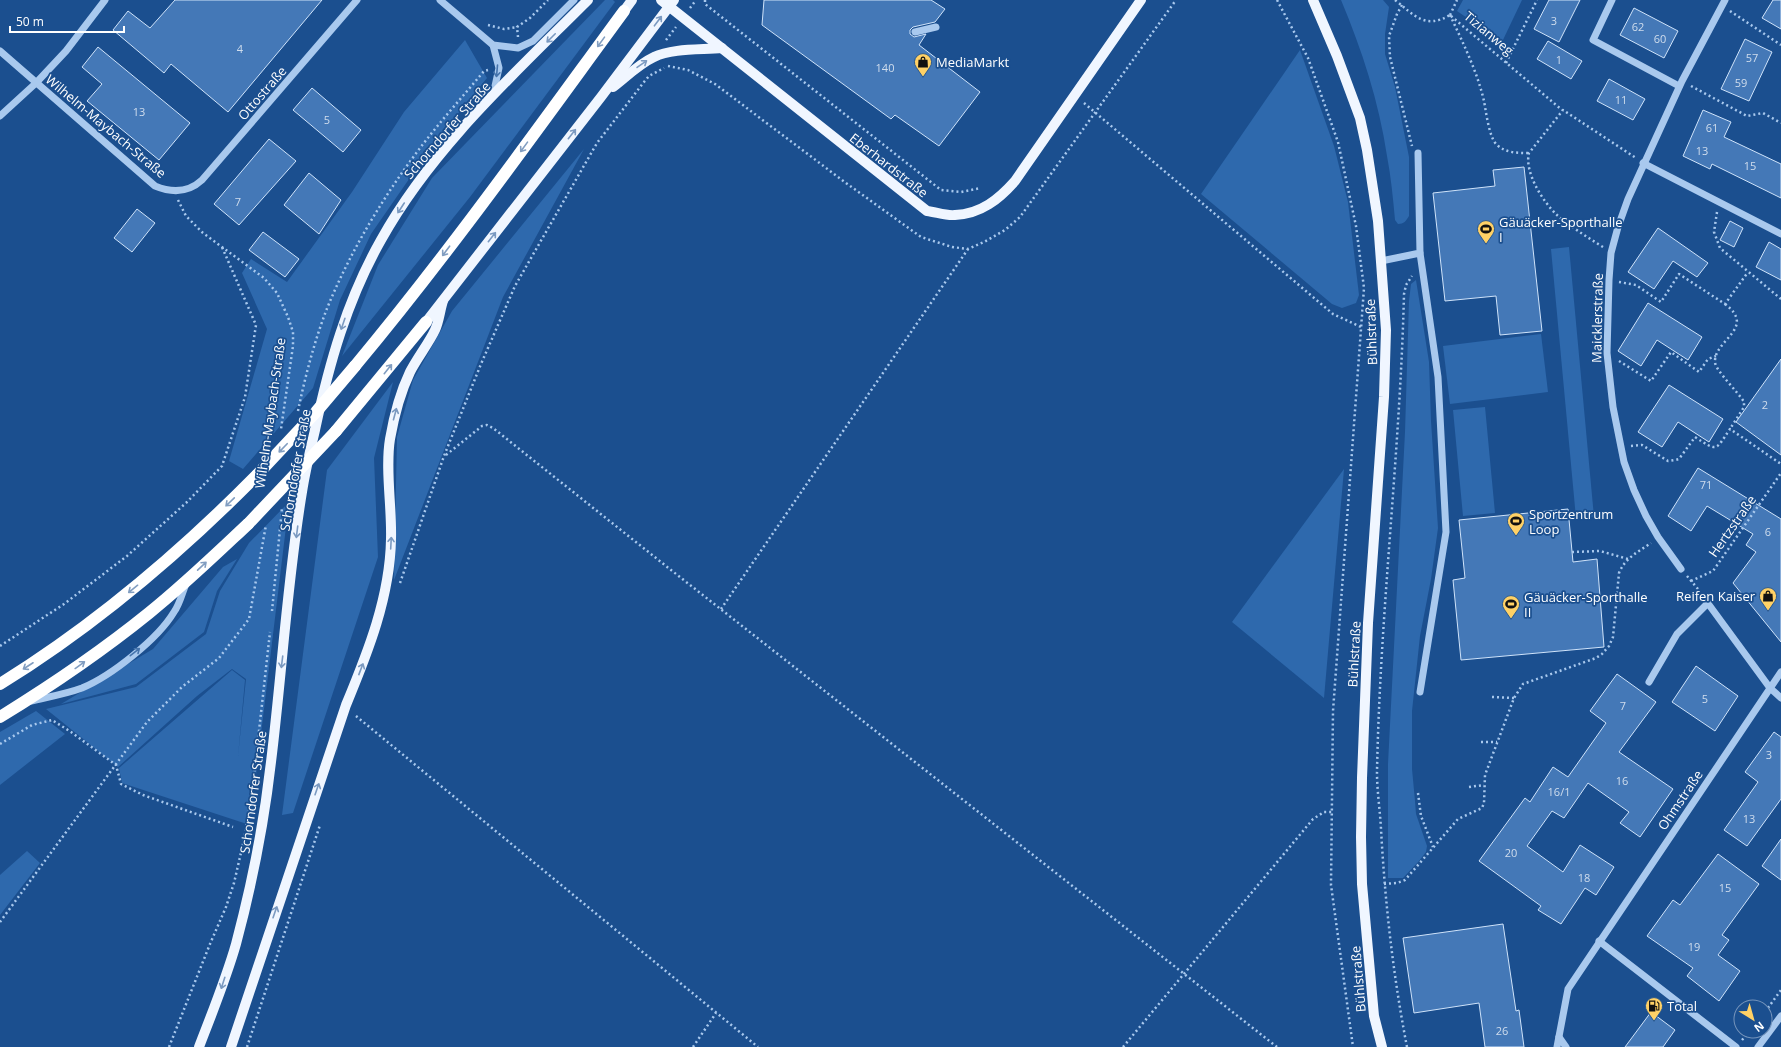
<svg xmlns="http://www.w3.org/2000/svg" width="1781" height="1047" viewBox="0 0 1781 1047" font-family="'Open Sans',sans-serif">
<rect width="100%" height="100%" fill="#1b4f8f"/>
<g fill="#2e69ad">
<polygon points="605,0 613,0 615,2 470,197 342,356 378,265 432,178"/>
<path d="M1341,0H1383L1389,7L1385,34V54L1395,87L1409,157V216C1406,221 1404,224 1398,224L1395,220C1393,198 1391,177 1387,156C1379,102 1362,50 1341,0Z"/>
<polygon points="1463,0 1522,0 1502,42 1457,11"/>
<polygon points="465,40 487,78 434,143 371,234 340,300 313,388 243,469 229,461 267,329 242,273 251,259 287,282 352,192 404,112"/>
<polygon points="1300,50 1334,146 1348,202 1359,295 1356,303 1342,308 1332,304 1201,194"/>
<polygon points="584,149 503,297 394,580 397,437 413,380 452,311"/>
<polygon points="1569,247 1594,517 1576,518 1551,249"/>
<polygon points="1416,280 1429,362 1431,421 1438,528 1431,579 1420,636 1412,711 1412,769 1415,801 1416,814 1427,846 1426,852 1419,861 1403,878 1388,878 1388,764 1405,432 1409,301 1411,284"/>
<polygon points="1541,334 1548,392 1450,404 1443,346"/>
<polygon points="393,382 374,458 378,557 293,813 282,815 327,470"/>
<polygon points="1485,407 1495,513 1463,516 1453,410"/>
<polygon points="1344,469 1324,698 1232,622"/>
<polygon points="289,502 250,825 122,783 119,768 232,670 245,680 238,756 246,679 232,669 197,696 118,767 46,709 136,687 206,634 220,591 249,543"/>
<polygon points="237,559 217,591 204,632 136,684 61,704 153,649 223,567"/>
<polygon points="36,711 65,734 0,785 0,732"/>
<polygon points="27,851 40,863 0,915 0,875"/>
</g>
<g fill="#4478b7" stroke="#cfe3fa">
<polygon points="175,0 322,0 228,112 171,64 164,73 113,30 128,11 150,28"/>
<polygon points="764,0 931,0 945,9 935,22 913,27 910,30 910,34 914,37 926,34 919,45 980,92 939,146 895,115 891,119 762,25"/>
<polygon points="1549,0 1580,0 1559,42 1534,29"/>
<polygon points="1773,0 1781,0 1781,29 1762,18"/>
<polygon points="1634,8 1678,31 1664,58 1620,35"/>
<polygon points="1745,39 1772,52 1749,101 1721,89"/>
<polygon points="1548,41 1582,61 1571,79 1537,59"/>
<polygon points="98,47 190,123 159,160 87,101 102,84 82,67"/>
<polygon points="1609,79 1645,99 1633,120 1597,101"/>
<polygon points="312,88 361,130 343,152 293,110"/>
<polygon points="1703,110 1731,122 1724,137 1781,164 1781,198 1712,164 1710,169 1683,156"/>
<polygon points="269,139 296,161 239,225 214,204"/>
<polygon points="1524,167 1542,331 1500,335 1496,296 1445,301 1433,193 1495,186 1493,170"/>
<polygon points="309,173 341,200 319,234 284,205"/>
<polygon points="137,209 155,223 132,252 114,238"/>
<polygon points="1730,221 1743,228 1734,247 1720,240"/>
<polygon points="1658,228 1708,263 1697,277 1673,261 1654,289 1628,272"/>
<polygon points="263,232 299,259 285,277 249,250"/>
<polygon points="1769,242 1781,249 1781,280 1756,267"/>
<polygon points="1648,303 1702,337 1688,360 1657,340 1641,366 1618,351"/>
<polygon points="1781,359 1781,455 1736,422"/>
<polygon points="1669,385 1723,419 1709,442 1678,422 1662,447 1638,432"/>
<polygon points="1698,468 1781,519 1781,642 1733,583 1756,552 1746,545 1753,534 1707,506 1691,531 1668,516"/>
<polygon points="1568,509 1573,562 1597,559 1604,647 1461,660 1453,580 1465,578 1459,520"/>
<polygon points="1696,666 1738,696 1715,731 1672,702"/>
<polygon points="1617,674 1656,702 1619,752 1673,789 1640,837 1620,823 1629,812 1588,783 1564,818 1552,811 1527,846 1563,872 1580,845 1614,867 1596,895 1585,888 1561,924 1538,910 1541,906 1479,861 1525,798 1530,802 1553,767 1568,777 1606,723 1590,711"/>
<polygon points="1774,732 1781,737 1781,799 1747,846 1724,830 1758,782 1745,772"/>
<polygon points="1781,839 1781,880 1762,866"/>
<polygon points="1718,854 1759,884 1722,935 1729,940 1718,955 1740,971 1719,1001 1687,976 1693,968 1647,936 1673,900 1680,905"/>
<polygon points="1503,924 1516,1011 1519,1010 1524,1047 1485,1047 1479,1003 1414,1013 1403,938"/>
<polygon points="1651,1012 1675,1030 1663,1047 1625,1047"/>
</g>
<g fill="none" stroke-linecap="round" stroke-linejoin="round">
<g stroke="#a9c9ee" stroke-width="2.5" stroke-dasharray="2 3" stroke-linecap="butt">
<polyline points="705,0 705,4 941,190 961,192 981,188"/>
<polyline points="1277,0 1308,58 1338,142 1356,226 1364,288 1333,711 1331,885 1353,1047"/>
<path d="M1395,0C1414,15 1425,30 1450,15"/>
<polyline points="1402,5 1397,14 1389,36 1390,57 1412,146"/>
<polyline points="690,8 696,0"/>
<polyline points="1730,11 1781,45"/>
<path d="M1450,15C1463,43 1477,71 1484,101C1486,111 1489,138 1497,145C1506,153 1517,153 1529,153"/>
<polyline points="1450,15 1457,0"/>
<polyline points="1451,16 1562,110"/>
<polyline points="488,25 504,29 517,27"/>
<polyline points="518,37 517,27 530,18 548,0"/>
<polyline points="666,40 676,27"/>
<polyline points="1506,63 1537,0"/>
<polyline points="668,66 688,70 715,84 846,183 921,237 952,247 968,249 984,242 1005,230 1020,217 1176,0"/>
<polyline points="1691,86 1747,116 1763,113 1781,123"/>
<polyline points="1084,103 1333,314 1361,327"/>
<polyline points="178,200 186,216 203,233 264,278 277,293 288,317 293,332 293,346 281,429"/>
<polyline points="1717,212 1714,232 1720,248 1781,299"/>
<path d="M1603,247C1587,237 1571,227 1557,215C1543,202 1524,172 1529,153L1563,110L1636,158"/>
<polyline points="1619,282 1636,285 1661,302 1679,274 1725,304 1748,272"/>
<path d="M1725,304C1757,328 1714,340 1715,362C1715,370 1739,393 1744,402V407L1730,429"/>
<polyline points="1619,361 1651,381 1671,352 1699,372 1708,359 1716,356"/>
<path d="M298,411C305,377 314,343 326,311C350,251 387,190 427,139C445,116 465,94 484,71L488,70"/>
<path d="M1631,446L1642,445L1668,461L1675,460L1679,459L1695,437C1718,452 1715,451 1730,429L1781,464"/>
<polyline points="446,455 482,426 487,425 493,428 671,570 1277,1047"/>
<polyline points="1572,552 1600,551 1628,559"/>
<polyline points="1687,576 1698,589"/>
<polyline points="1691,581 1713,571 1781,473"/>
<polyline points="400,583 444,456 481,364 515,286 597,143 644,82 649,76 664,68"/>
<polyline points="721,609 968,249"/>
<polyline points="272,611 282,508"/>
<polyline points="0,646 64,604 127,556 187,502 222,466 245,397 256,325 222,247"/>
<polyline points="1492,697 1514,698"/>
<polyline points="356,716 758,1047"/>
<polyline points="1481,742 1497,742"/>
<polyline points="0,744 32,725 52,720 71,732 116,765 121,784 143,795 233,827"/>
<polyline points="1469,787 1484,785"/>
<polyline points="1418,793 1421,816 1433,847"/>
<path d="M1384,884L1397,883L1405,880L1458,819L1482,808L1484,803L1485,775L1514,698L1523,684L1596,658L1602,654L1609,646L1613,637L1619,573C1625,558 1638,552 1651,543"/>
<polyline points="0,922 147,722 182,687 219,658 249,619 266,525"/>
<polyline points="1765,1012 1781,990"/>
<polyline points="1742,1040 1750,1031"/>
<polyline points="169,1047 210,944 226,907 234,883 243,844 252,794 270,632"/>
<polyline points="247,1047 320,825"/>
<polyline points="693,1047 716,1013"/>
<polyline points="1123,1047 1313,819 1324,812 1332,812"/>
<path d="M1407,1047C1393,975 1385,902 1381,829C1380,810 1377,791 1377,772C1380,613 1400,454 1404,294L1406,285L1412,276"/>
</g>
<g stroke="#a9c9ee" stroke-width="7">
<polyline points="440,0 493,45 518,48 533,41 574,0"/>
<polyline points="1612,0 1593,40 1679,86"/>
<polyline points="915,32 936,27"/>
<path d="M0,51L155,186C172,193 188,193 202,180L357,0"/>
<polyline points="493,95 499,68 493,45"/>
<polyline points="0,116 36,83 66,51 105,0"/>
<polyline points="1643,163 1781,234"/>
<polyline points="1420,253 1438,377 1446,532 1420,692"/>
<polyline points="1381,261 1420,253 1418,153"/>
<polyline points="1681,569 1658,537 1646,516 1634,490 1624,462 1613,407 1607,353 1609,280 1611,253 1618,227 1628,199 1682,81 1725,0"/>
<polyline points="1704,598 1770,688 1781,698"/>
<polyline points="1649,682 1677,634 1708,603"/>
<path d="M31,701C48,697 66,694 82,688C111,676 158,639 174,612C180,604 182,593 186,584"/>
<polyline points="1599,941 1736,1047"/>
<polyline points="1559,1037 1566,1047"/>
<polyline points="1557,1047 1568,989 1781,672"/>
<polyline points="1758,1047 1781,1016"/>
</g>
<g stroke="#f0f6ff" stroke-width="10">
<path d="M661,0L927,211C936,212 946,216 955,215C981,214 999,199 1015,181L1141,0"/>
<polyline points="1313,0 1337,56 1360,118 1367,150 1378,221 1386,330 1384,397 1368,623 1362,778 1361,837 1362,884 1374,1016 1382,1047"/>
<polyline points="624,11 632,0"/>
<path d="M613,87C626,77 639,64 654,57C672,48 702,50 722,48"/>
<polyline points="426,322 601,97 674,0"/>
<path d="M199,1047C212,1013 226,979 236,944C252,884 264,824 271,762C282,673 287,582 302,492C305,472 310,451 315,430C329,364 347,300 381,240C432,148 514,74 588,0"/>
<path d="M231,1047L346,705C368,652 390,597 391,539C392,507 385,469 390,439C394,416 400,393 410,372C417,358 429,343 435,330C439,322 440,310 443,301"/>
</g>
<g stroke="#fff" stroke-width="12">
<path d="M355,366C450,252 536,131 624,11"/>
<polyline points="336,431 426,322"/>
<path d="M0,684C94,626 179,554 257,475"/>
<path d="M0,717C52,685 102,651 149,613C184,585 216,554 248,524"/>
</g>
<g stroke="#fff" stroke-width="12">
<polyline points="257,475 316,412 355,366"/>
<polyline points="248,524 336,431"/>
</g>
</g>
<defs><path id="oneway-shaft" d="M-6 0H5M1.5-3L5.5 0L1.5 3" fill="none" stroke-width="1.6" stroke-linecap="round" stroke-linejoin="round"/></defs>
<g stroke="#7b9ac1">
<use href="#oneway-shaft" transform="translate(658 21) rotate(-53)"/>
<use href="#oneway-shaft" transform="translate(551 38) rotate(135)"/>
<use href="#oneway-shaft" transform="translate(642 64) rotate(-35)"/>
<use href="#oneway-shaft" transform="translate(572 134) rotate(-52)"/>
<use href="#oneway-shaft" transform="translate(401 208) rotate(123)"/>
<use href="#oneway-shaft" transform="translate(492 237) rotate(-52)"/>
<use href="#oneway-shaft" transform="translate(343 324) rotate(109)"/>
<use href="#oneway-shaft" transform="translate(395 414) rotate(-75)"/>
<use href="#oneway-shaft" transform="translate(297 532) rotate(97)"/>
<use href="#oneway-shaft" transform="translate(391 543) rotate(-87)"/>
<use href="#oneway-shaft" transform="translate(282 662) rotate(97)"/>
<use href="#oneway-shaft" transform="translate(361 669) rotate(-69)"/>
<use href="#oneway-shaft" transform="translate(317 789) rotate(-71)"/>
<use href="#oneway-shaft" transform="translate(275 912) rotate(-71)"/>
<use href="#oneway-shaft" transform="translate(223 983) rotate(108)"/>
</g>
<g stroke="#829ec1">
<use href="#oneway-shaft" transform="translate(601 42) rotate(126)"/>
<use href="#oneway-shaft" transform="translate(524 147) rotate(126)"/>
<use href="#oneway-shaft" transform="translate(446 251) rotate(127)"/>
<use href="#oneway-shaft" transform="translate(388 369) rotate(-51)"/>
<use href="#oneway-shaft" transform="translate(283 448) rotate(134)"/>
<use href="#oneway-shaft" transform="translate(230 502) rotate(136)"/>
<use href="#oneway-shaft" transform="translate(202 566) rotate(-43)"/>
<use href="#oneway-shaft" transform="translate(133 589) rotate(141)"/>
<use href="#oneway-shaft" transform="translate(80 665) rotate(-36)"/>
<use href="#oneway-shaft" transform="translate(28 666) rotate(147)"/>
</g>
<g stroke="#4674ac">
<use href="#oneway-shaft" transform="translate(497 71) rotate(95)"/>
<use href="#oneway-shaft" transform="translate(135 652) rotate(-38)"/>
</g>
<defs>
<g id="shop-pin" transform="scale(0.9)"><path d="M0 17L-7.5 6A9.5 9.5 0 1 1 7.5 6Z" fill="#ffd166" stroke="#1b4f8f"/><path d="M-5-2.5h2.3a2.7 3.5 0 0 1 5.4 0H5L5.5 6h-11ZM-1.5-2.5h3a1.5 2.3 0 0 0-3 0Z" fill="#111"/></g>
<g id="stadium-pin" transform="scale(0.9)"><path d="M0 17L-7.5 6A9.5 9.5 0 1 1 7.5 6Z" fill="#ffd166" stroke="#1b4f8f"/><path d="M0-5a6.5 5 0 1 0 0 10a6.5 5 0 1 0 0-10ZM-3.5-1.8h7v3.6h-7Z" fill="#111"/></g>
<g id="fuel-pin" transform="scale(0.9)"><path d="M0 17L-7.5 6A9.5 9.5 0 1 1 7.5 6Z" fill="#ffd166" stroke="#1b4f8f"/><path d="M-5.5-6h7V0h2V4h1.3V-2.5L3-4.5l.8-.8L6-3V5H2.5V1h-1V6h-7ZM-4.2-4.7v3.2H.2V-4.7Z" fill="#111"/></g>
</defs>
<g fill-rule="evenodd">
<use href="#shop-pin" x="923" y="62"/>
<use href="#stadium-pin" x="1486" y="229"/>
<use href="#stadium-pin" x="1516" y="521"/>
<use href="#shop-pin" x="1768" y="596"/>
<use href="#stadium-pin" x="1511" y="604"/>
<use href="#fuel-pin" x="1654" y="1006"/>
</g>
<g text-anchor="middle" stroke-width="3.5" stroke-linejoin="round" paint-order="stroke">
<g font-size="11" fill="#d0dded">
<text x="1554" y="25">3</text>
<text x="1638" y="31">62</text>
<text x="1660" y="43">60</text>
<text x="240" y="53">4</text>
<text x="1752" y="62">57</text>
<text x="1559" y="64">1</text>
<text x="885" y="72">140</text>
<text x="1741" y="87">59</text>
<text x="1621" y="104">11</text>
<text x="139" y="116">13</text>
<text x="327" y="124">5</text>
<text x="1712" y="132">61</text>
<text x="1702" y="155">13</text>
<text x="1750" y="170">15</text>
<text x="238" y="206">7</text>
<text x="1765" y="409">2</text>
<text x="1706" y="489">71</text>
<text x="1768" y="536">6</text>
<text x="1705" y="703">5</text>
<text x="1623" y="710">7</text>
<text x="1769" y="759">3</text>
<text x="1622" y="785">16</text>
<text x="1559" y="796">16/1</text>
<text x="1749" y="823">13</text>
<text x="1511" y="857">20</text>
<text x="1584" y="882">18</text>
<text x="1725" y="892">15</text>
<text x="1694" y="951">19</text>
<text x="1502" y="1035">26</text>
</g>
<g font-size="13" fill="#fff" stroke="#1b4f8f">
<text transform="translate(1489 33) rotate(40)" y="5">Tizianweg</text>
<text transform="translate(262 93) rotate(-49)" y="5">Ottostraße</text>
<text transform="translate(106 126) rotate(40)" y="5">Wilhelm-Maybach-Straße</text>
<text transform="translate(447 130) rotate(-49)" y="5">Schorndorfer Straße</text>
<text transform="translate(889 165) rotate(38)" y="5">Eberhardstraße</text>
<text transform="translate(1597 318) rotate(-89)" y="5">Maicklerstraße</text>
<text transform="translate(1371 332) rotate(-92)" y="5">Bühlstraße</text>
<text transform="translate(270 413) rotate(-82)" y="5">Wilhelm-Maybach-Straße</text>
<text transform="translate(295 470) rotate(-80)" y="5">Schorndorfer Straße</text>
<text transform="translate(1732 526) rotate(-55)" y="5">Hertzstraße</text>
<text transform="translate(1354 654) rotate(-87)" y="5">Bühlstraße</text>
<text transform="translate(253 792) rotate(-82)" y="5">Schorndorfer Straße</text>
<text transform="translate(1680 800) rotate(-56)" y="5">Ohmstraße</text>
<text transform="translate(1358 979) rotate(-95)" y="5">Bühlstraße</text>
</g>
<g font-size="13" fill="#fff" stroke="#1b4f8f" text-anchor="start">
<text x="936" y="67">MediaMarkt</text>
<text x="1499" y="227">Gäuäcker-Sporthalle<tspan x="1499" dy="15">I</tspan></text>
<text x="1529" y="519">Sportzentrum<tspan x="1529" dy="15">Loop</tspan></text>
<text x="1755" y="601" text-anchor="end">Reifen Kaiser</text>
<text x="1524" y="602">Gäuäcker-Sporthalle<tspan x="1524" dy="15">II</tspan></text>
<text x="1667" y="1011">Total</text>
</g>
</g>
<g transform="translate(1753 1019) rotate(143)"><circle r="19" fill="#1b4f8f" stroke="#7695bc"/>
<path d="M0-3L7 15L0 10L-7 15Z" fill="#ffd166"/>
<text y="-6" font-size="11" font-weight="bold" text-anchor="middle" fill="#ffffff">N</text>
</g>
<path d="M10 26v6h114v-6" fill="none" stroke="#ffffff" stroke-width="2"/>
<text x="16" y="26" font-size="12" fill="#ffffff" stroke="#1b4f8f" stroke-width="3" paint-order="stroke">50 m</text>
</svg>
